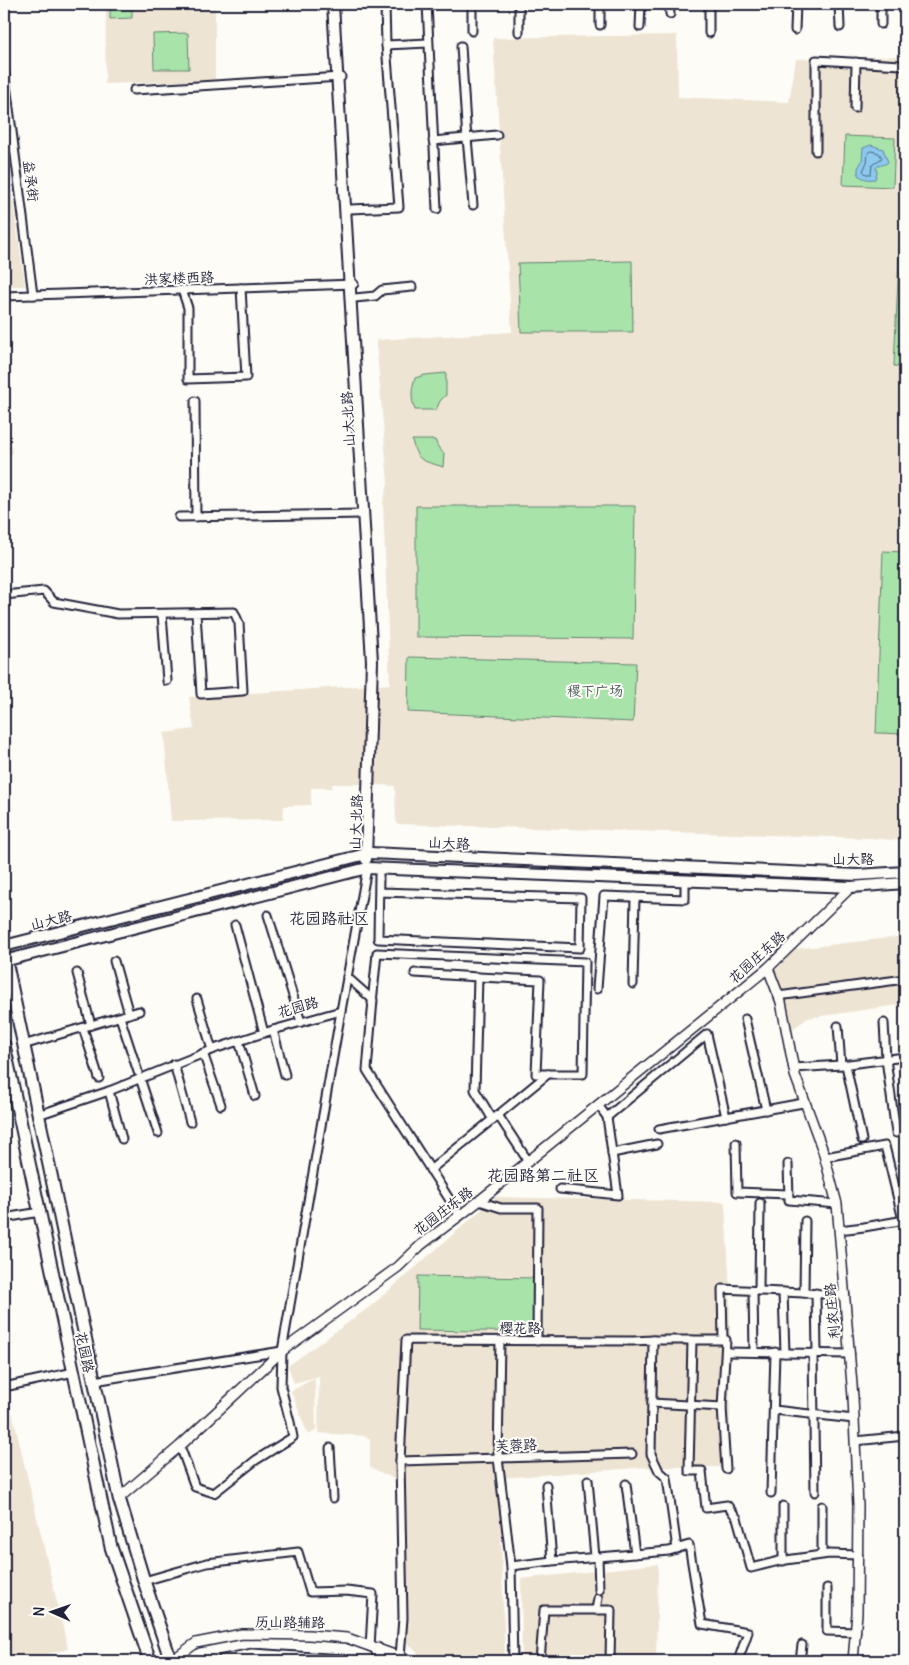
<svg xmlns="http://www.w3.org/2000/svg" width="909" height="1665" viewBox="0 0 909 1665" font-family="Delius,'LXGW WenKai TC',sans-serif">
<rect width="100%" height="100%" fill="#fdfcf7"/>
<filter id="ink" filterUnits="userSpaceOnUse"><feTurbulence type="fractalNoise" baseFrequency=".02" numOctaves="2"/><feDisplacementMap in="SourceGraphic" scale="10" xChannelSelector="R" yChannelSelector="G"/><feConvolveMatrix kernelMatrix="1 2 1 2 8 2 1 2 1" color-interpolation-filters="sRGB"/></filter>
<g filter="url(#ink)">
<g fill="#eee4d3">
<polygon points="106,4 157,4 157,8 215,8 215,80 105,84"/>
<polygon points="677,35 678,97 789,102 796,59 905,56 905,841 869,838 396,824 395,786 361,784 332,784 332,788 311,788 311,805 284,806 283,820 171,821 164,733 194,729 189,697 390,684 383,502 388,484 376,340 512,332 493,38"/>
<polygon points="4,137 25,285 25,286 4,286"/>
<polygon points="4,391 6,391 12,454 4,454"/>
<polygon points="905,936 905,1004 808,1018 791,1030 776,970 795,949"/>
<polygon points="496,1197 725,1202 730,1292 730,1467 650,1467 499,1478 505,1661 427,1661 424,1660 405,1640 404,1480 394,1479 370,1467 370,1439 364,1436 318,1433 319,1376 294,1383 288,1366 371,1306"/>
<polygon points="315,1378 316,1431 308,1435 291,1391"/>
<polygon points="9,1399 68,1649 39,1656 40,1661 4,1661 4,1400"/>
<polygon points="658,1564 656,1661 522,1661 521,1579"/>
</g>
<g fill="#a8e3a9" stroke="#658272">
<polygon points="110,4 132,4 132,18 110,19"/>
<polygon points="188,33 189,69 154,69 153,34"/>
<polygon points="845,136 895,138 893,187 843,185"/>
<polygon points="901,213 905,213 905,367 894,366"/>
<polygon points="632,261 633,332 521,332 518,263"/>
<path d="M446,373V395L440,401L436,410H415C411,399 411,389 415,378L425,375Z"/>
<path d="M412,440H435L438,447L444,454L443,467C423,460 417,463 412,440Z"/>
<polygon points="416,506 635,506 633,639 416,637"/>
<polygon points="883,551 905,552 905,734 876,733"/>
<polygon points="409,657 636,663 633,722 408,712"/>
<polygon points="418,1276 536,1278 535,1332 417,1330"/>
</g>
<path fill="#8cc9ec" stroke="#6286a5" d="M871,145L883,149L888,162C884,166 879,164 876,168L877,172L875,179C868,180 863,179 858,175V168L862,161L863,148Z"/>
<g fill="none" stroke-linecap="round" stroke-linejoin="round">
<polygon stroke="#4c6582" stroke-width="1" points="871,151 879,153 882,158 872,165 871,174 866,174 863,171 867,162 868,153"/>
<g stroke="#22223b" stroke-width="11">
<g id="minor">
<polyline points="427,4 437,209"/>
<polyline points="472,4 472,31"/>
<polyline points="600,4 600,25"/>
<polyline points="669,4 670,14"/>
<polyline points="839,4 840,27"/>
<polyline points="881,4 881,24"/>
<polyline points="640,27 641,4"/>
<polyline points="795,30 796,4"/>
<polyline points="519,32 519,4"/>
<polyline points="709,33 709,4"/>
<polyline points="386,45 428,43"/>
<polyline points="461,46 467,141"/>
<polyline points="4,69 33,295"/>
<polyline points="134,90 341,77"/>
<polyline points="855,108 856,62"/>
<polyline points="467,138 473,205"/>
<polyline points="433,141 497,135"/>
<polyline points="816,151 816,60 901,65"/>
<polyline points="350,209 399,207 386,45 385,4"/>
<polyline points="182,290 188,308 188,379 246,377 241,288"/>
<polyline points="4,296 354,284"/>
<polyline points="355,298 375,296 382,290 412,287"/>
<polyline points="195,401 196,517"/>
<polyline points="179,517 363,514"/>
<polyline points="4,595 44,591 54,602 118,614 234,612 239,623 243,691 201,694 196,613"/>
<polyline points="162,614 167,681"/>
<polyline points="379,892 581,898 580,948 378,939 379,875"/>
<polyline points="268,915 301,1022"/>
<polyline points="235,925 264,1033"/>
<polyline points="114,961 129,1014"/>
<polyline points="77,973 91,1025"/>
<polyline points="415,973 478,977"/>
<polyline points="347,977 373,1000 367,1070 460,1216"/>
<polyline points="633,984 635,897"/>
<polyline points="597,989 604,896 685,899 685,880"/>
<polyline points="778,996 905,979"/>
<polyline points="197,999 212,1050"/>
<polyline points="372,1003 377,953 585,962 583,1074 536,1074 540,980 478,977 475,1090 493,1120"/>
<polyline points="120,1017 138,1072"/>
<polyline points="745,1019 766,1110"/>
<polyline points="884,1023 886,1059 896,1133"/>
<polyline points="838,1026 841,1065"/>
<polyline points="83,1028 99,1078"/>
<polyline points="273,1030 285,1075"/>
<polyline points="239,1041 255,1096"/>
<polyline points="23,1045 139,1011"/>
<polyline points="203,1053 221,1105"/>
<polyline points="174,1064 190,1122"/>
<polyline points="846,1065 862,1140"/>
<polyline points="794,1068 841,1065 905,1057"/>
<polyline points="140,1078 158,1133"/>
<polyline points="109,1091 122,1139"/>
<polyline points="38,1115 109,1091 217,1048 273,1030 341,1011"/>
<polyline points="498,1115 548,1074"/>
<polyline points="607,1117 707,1034 726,1117"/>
<polyline points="659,1129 803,1103"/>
<polyline points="736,1143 737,1192 788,1194"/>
<polyline points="612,1153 657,1144"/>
<polyline points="825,1157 885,1146 903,1220"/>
<polyline points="788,1164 789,1200 837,1204"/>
<polyline points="430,1170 498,1115 528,1161"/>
<polyline points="560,1189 618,1195 607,1117 598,1105"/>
<polyline points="479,1201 501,1208 538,1208 537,1341"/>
<polyline points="4,1218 40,1212"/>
<polyline points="839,1230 864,1227 905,1220"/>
<polyline points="753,1291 754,1352"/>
<polyline points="759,1291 760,1203"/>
<polyline points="783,1292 785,1353"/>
<polyline points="804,1293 805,1221"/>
<polyline points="816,1293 817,1353"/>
<polyline points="500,1340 498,1458 511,1566"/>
<polyline points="653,1340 692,1340 689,1471 702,1471 706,1508 727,1505 737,1518 751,1568 779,1561 829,1554 858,1555"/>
<polyline points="723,1340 722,1289 845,1295"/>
<polyline points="727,1352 850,1354"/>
<polyline points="813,1353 815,1492"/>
<polyline points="94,1381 282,1351"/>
<polyline points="4,1387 74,1372"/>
<polyline points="652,1403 722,1407 726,1340 692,1340"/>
<polyline points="722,1407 726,1469"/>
<polyline points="774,1410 854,1419"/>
<polyline points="855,1441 905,1436"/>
<polyline points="180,1446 195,1487 214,1493 256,1460 293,1437 290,1422 281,1387 282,1351 341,1011 367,868"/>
<polyline points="330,1448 333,1498"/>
<polyline points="400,1461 632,1454"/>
<polyline points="588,1480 595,1557"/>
<polyline points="626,1484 635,1554"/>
<polyline points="546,1485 552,1561"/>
<polyline points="771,1493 775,1352"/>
<polyline points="822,1506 822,1554"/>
<polyline points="598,1557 599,1590"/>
<polyline points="783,1561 783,1506"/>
<polyline points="144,1581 207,1563 298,1552 310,1592 346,1591 373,1594 370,1647"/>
<polyline points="827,1588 827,1631 856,1632"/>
<polyline points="596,1610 598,1598"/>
<polyline points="400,1657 403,1618 400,1461 406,1340 633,1341 653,1340 651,1454 659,1471 667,1478 677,1549"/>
<polyline points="513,1661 511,1566 552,1561 669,1551 689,1545 702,1624 748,1632 738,1661"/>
<polyline points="540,1661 544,1610 611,1610 610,1661"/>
<polyline points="800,1661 802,1645"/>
</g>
</g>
<g stroke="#22223b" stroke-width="12">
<g id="tertiary">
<polyline points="768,968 781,1002 795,1075 823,1151 837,1204 853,1397 858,1506 857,1613 853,1661"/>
<polyline points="119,1498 180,1446 282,1351 398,1267 421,1245 479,1201 768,968 851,887"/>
<polyline points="171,1661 196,1643 242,1634 309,1635 347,1638 411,1661"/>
</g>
</g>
<g stroke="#22223b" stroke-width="14">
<g id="secondary">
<polyline points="333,4 372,661 366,859"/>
<polyline points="4,946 370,853 857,875 905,872"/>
<polyline points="4,961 367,868 851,887 905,883"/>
</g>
</g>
<g stroke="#22223b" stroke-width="15">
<g id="primary">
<polyline points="4,960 8,970 119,1498 144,1581 171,1661"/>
<polyline points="4,1045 111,1547 150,1661"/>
<polyline points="377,1649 381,1661"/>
<polyline points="223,1661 252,1655 343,1661"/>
</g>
</g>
<use href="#minor" stroke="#fdfcf7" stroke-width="7"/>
<use href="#tertiary" stroke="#fdfcf7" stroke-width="9"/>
<use href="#secondary" stroke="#fdfcf7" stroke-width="10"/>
<use href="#primary" stroke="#fdfcf7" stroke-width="11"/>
</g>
</g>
<g text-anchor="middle" stroke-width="4" stroke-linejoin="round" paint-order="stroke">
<g font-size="14" fill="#22223b" stroke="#fdfcf7">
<text transform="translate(31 181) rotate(83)" y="5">益承街</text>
<text transform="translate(179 278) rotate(-2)" y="5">洪家楼西路</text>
<text transform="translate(348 419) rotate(-93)" y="5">山大北路</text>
<text transform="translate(356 822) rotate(-88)" y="5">山大北路</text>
<text transform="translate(449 843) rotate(3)" y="5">山大路</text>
<text x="853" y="864">山大路</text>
<text transform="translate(51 920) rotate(-14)" y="5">山大路</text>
<text transform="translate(757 957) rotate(-42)" y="5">花园庄东路</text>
<text transform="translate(298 1007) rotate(-16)" y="5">花园路</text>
<text transform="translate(443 1211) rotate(-37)" y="5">花园庄东路</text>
<text transform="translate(832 1311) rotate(-95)" y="5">利农庄路</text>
<text x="520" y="1333">樱花路</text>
<text transform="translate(85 1352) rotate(78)" y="5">花园路</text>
<text transform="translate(516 1445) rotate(-2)" y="5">芙蓉路</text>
<text transform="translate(290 1622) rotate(1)" y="5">历山路辅路</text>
</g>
<g font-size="14" fill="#4a5c5c" stroke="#fdfcf7">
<text x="595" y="696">稷下广场</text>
</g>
<g font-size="16" fill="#22223b" stroke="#fdfcf7">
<text x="329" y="924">花园路社区</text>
<text x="543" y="1181">花园路第二社区</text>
</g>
</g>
<rect width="909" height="1665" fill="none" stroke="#fdfcf7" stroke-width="20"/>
<rect x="10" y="10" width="889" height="1645" fill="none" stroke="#22223b" stroke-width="2" filter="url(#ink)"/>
<g transform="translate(52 1612) rotate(272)" stroke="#fdfcf7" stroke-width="4" paint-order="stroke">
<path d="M0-4L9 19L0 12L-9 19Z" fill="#22223b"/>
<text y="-8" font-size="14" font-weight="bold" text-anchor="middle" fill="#22223b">N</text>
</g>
</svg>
